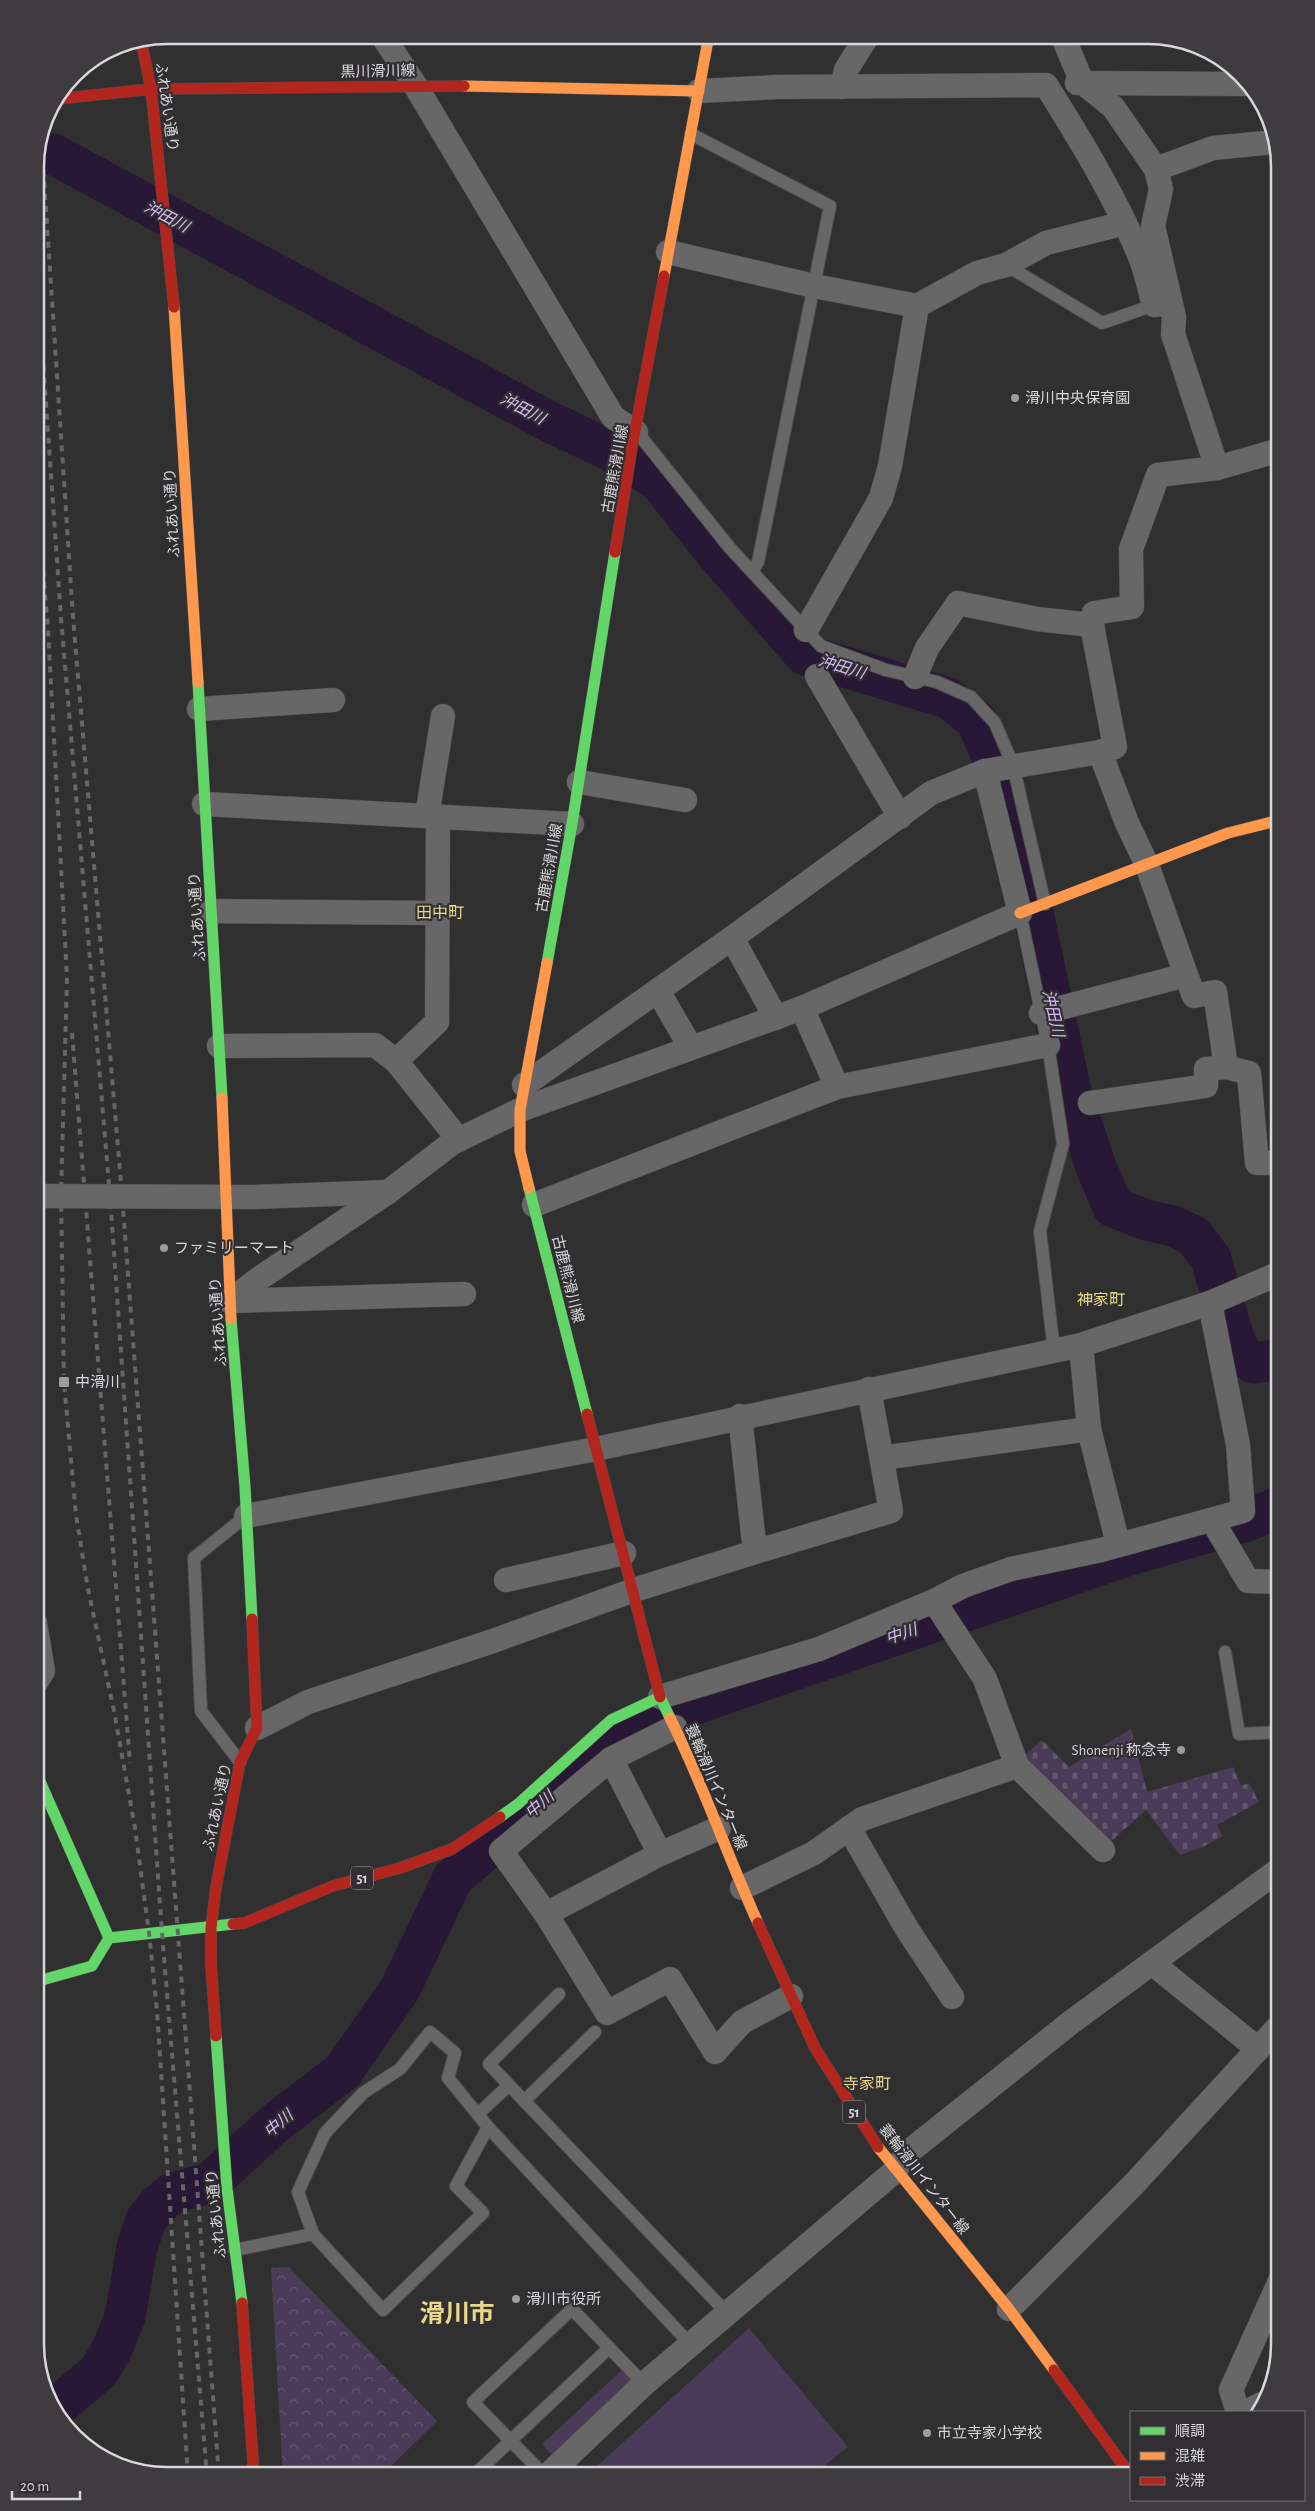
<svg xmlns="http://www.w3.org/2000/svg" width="1315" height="2511" viewBox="0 0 1315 2511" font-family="'Alegreya Sans','Noto Sans JP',sans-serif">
<defs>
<pattern id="forest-crowns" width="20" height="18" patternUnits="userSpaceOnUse" patternTransform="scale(1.25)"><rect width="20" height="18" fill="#4a3b58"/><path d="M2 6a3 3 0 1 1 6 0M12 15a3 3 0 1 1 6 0" fill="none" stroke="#63576f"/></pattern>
<pattern id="cemetery-stones" width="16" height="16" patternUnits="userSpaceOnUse" patternTransform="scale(1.25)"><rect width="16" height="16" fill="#4a3b58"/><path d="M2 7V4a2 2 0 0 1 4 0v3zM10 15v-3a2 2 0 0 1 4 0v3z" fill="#63576f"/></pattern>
</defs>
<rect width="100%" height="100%" fill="#313031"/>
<g fill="#4a3b58">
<polygon points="749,2328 848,2447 811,2476 586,2476"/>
<polygon points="623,2369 634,2381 553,2456 542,2444"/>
</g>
<polygon fill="url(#forest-crowns)" points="289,2267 437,2421 381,2476 283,2476 271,2268"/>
<polygon fill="url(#cemetery-stones)" points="1131,1729 1147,1792 1233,1767 1241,1786 1249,1783 1259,1802 1217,1825 1223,1836 1203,1847 1180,1855 1146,1810 1106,1846 1023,1757 1042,1740 1069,1767"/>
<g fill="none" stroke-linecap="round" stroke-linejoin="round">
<g stroke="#281735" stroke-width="41">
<polyline points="36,154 53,154 548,421 611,451 658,480 716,553 805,655 948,698 976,720 1000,774 1029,894 1071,1092 1096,1167 1113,1207 1146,1220 1173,1226 1194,1236 1211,1259 1234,1339 1243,1357 1254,1363 1280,1359"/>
<polyline points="53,2405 64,2401 99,2371 111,2351 125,2317 137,2247 146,2220 157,2206 172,2193 210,2183 273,2125 343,2071 400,1989 453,1878 610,1743 657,1719 712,1698 1123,1557 1247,1521 1280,1506"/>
</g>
<g stroke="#4c4b4c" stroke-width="14">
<g id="lane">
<polyline points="691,134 830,206 758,562 752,571"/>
<polyline points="1006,265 1102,323 1154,305"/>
<polyline points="637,432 730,548 821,646 886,670 937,682 971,697 995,723 1013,765 1045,904"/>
<polyline points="1020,913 1048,1045 1063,1144 1040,1231 1054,1351"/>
<polyline points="1225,1652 1239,1734 1280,1732"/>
<polyline points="240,1762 201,1711 194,1558 246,1516"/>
<polyline points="509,2085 489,2064 559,1994"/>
<polyline points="524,2101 595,2032"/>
<polyline points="478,2114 509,2085 726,2312"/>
<polyline points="488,2127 690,2344"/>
<polyline points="235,2250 313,2234 383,2310 483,2213 456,2186 488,2127 448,2078 455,2053 430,2032 400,2069 363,2093 325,2133 298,2192 313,2234"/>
<polyline points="473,2476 609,2348"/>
<polyline points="545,2476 473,2402 572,2309 644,2384"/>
</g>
</g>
<g stroke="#4c4b4c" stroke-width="25">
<g id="street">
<polyline points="382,35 415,85 613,417 636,432"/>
<polyline points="1065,35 1065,42 1082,82 1113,107 1156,169 1161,189 1153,226 1174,317 1173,334 1217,468"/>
<polyline points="1077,83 1244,84"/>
<polyline points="842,87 846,70 868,35"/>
<path d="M699,91L777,87L1046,85C1080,139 1114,195 1139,254C1146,270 1149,288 1154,305L1170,303"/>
<polyline points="1156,169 1213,148 1275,142"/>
<polyline points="668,252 814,286 917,306 977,273 1006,265 1046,243 1125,223"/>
<polyline points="806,630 881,498 890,466 917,306"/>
<polyline points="817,676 900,817"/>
<polyline points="915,677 927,648 958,603 1037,619 1092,625 1094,613 1132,607 1131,549 1158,475 1217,468 1280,450"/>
<polyline points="199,709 333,700"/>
<polyline points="579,782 685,800"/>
<polyline points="204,804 572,824"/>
<polyline points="427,816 443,716"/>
<polyline points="211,911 438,913"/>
<polyline points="1186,975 1194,996 1215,992 1226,1067 1249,1073 1257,1163 1280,1163"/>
<polyline points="658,991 691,1048"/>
<polyline points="802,1008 837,1087"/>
<polyline points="1041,1013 1186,975 1147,865 1127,823 1100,752"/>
<polyline points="776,1018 732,938 931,793 985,771 1100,752 1115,747 1092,625"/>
<polyline points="219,1046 375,1045 396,1061 459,1140"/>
<polyline points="396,1061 437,1022 438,816"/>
<polyline points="524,1085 732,938"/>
<polyline points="1090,1103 1206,1086 1206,1069 1226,1067"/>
<polyline points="35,1196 253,1197 388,1192"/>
<polyline points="534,1205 837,1087 1048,1045"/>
<polyline points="230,1301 257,1280 388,1192 452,1143 520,1110 802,1008 1020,913 985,771"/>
<polyline points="230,1301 464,1294"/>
<polyline points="740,1416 755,1552 891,1511 869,1389"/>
<polyline points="1089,1429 1118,1544"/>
<polyline points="882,1458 1089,1429 1081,1345"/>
<polyline points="246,1516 596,1449 1081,1345 1210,1303 1280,1273"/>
<polyline points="1212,1520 1248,1581 1280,1582"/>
<polyline points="506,1580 624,1553"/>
<polyline points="35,1684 43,1671 35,1623"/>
<polyline points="660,1697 819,1649 934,1601 963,1586 1011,1569 1101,1550 1243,1511 1238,1445 1210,1303"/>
<polyline points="675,1727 611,1759 660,1854 719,1828"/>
<polyline points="257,1728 308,1702 493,1641 634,1590 755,1552"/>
<polyline points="611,1759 501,1851 546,1914 660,1854"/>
<polyline points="1017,1766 1103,1850"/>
<polyline points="849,1828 907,1929 952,1997"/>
<polyline points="742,1888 814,1853 862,1819 1017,1766 985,1679 934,1601"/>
<polyline points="546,1914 607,2013 670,1979 715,2052 742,2022 791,1996"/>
<polyline points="1152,1963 1258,2049"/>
<polyline points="1009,2309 1134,2184 1280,2025"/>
<polyline points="1238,2412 1231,2390 1280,2281"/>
<polyline points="1246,2412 1262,2404"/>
<polyline points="547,2476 644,2384 895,2171 906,2154 1070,2023 1280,1869"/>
</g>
</g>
<g stroke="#4c4b4c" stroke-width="12">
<g id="fast">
<polyline points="198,682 222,1098"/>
<polyline points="547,963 572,824 615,552"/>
<polyline points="529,1188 587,1414"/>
<polyline points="231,1319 245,1487 252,1619"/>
<polyline points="35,1770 109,1938"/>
<polyline points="500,1817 518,1804 611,1720 660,1697 670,1718"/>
<polyline points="35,1982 92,1966 109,1938 233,1924"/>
<polyline points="216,2036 227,2189 242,2303"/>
</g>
</g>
<g stroke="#4c4b4c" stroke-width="12">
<g id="slow">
<polyline points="464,86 699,91"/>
<polyline points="664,276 709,35"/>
<polyline points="174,307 198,682"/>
<polyline points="1020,913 1228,833 1280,820"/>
<polyline points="222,1098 231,1319"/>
<polyline points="529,1188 520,1151 520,1110 547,963"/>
<path d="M670,1718C703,1784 727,1855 758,1923"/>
<polyline points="878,2147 1009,2309 1054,2370"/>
</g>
</g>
<g stroke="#4c4b4c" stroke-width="12">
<g id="jam">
<polyline points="141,40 151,89 174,307"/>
<polyline points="57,99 151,89 464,86"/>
<polyline points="615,552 632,447 664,276"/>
<polyline points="587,1414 660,1697"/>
<polyline points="758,1923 815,2048 878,2147"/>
<polyline points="233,1924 244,1923 333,1886 400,1868 452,1849 500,1817"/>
<polyline points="216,2036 211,1963 211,1928 216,1887 240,1762 257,1728 252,1619"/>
<polyline points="242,2303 254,2476"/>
<polyline points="1054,2370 1131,2476"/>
</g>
</g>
<use href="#lane" stroke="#686768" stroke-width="12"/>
<use href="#street" stroke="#686768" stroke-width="24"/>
<use href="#fast" stroke="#63d668" stroke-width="11"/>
<use href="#slow" stroke="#ff974d" stroke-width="11"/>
<use href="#jam" stroke="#b3261e" stroke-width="11"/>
<g stroke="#666" stroke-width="4" stroke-dasharray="6 6" stroke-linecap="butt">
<polyline points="41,134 73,617 122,1195 219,2476"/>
<polyline points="35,246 61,618 110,1196 162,1933 207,2476"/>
<polyline points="35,475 48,629 67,978 61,1194 64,1382 76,1515 88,1589 114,1711 135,1828 149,1933 157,2011 188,2476"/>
<polyline points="72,1033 130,1763"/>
</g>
</g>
<g fill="#9e9d9e" stroke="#312f32" stroke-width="2">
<circle cx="1015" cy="398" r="5"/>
<circle cx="164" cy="1248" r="5"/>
<rect x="58" y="1376" width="12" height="12" rx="2.5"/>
<circle cx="1181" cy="1750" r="5"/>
<circle cx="516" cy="2299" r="5"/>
<circle cx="927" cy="2433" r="5"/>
</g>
<g text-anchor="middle" stroke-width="4.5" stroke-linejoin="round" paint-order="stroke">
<g fill="#312f32" stroke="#a6a5a7" stroke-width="1">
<rect x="351" y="1866.5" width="22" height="23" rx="4"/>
<rect x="843" y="2100.5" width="22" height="23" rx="4"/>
</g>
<g font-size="14" font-weight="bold" fill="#d8d7d9">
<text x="362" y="1883">51</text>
<text x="854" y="2117">51</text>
</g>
<g font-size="15" fill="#d8d7d9" stroke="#312f32">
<text transform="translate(378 71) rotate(-1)" y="5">黒川滑川線</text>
<text transform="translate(167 107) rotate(82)" y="5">ふれあい通り</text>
<text transform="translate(615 469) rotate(-80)" y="5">古鹿熊滑川線</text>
<text transform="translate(172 513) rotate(-93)" y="5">ふれあい通り</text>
<text transform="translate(549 868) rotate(-80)" y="5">古鹿熊滑川線</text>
<text transform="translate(197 917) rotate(-94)" y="5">ふれあい通り</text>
<text transform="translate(568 1279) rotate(76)" y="5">古鹿熊滑川線</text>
<text transform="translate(218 1322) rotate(-94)" y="5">ふれあい通り</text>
<text transform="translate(716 1787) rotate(67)" y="5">蓑輪滑川インター線</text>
<text transform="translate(217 1807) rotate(-78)" y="5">ふれあい通り</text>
<text transform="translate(924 2179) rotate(52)" y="5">蓑輪滑川インター線</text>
<text transform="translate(216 2214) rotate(-96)" y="5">ふれあい通り</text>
</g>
<g font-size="15" fill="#d8d7d9" stroke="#312f32" text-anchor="start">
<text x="1025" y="403">滑川中央保育園</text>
<text x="174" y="1253">ファミリーマート</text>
<text x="75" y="1387">中滑川</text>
<text x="1171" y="1755" text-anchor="end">Shonenji 称念寺</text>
<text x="526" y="2304">滑川市役所</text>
<text x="937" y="2438">市立寺家小学校</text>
</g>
<g font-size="16" font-style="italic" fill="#d9baf9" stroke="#312f32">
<text transform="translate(167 216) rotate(28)" y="6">沖田川</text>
<text transform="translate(523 408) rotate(28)" y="6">沖田川</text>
<text transform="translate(842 666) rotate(17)" y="6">沖田川</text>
<text transform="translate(1054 1013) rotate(77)" y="6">沖田川</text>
<text transform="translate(901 1633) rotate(-19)" y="6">中川</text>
<text transform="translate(539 1804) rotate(-41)" y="6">中川</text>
<text transform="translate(278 2123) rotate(-40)" y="6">中川</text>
</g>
<g font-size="16" fill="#e9d88a" stroke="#312f32">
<text x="440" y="918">田中町</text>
<text x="1101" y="1305">神家町</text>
<text x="867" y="2089">寺家町</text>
</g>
<g font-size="25" font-weight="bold" fill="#e9d88a" stroke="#312f32">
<text x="457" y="2322">滑川市</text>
</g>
</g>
<path d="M0 0H1315V2511H0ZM167 44H1148A123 123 0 0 1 1271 167V2344A123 123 0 0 1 1148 2467H167A123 123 0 0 1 44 2344V167A123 123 0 0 1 167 44Z" fill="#3e3c3f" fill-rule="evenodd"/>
<path fill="none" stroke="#d8d7d9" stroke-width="2.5" d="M167 44H1148A123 123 0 0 1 1271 167V2344A123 123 0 0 1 1148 2467H167A123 123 0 0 1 44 2344V167A123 123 0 0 1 167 44Z"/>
<rect x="1130" y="2411" width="175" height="90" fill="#312f32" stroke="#747275"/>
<rect x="1140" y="2427" width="25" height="8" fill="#63d668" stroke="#747275"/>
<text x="1175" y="2436" font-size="15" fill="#d8d7d9">順調</text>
<rect x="1140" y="2452" width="25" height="8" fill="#ff974d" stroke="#747275"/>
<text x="1175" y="2461" font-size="15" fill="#d8d7d9">混雑</text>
<rect x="1140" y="2477" width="25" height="8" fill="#b3261e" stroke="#747275"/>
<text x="1175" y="2486" font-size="15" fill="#d8d7d9">渋滞</text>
<path d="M12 2491v8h68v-8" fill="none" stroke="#d8d7d9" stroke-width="2.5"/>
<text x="20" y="2491" font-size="15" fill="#d8d7d9" stroke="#312f32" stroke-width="4" paint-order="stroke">20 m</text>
</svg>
